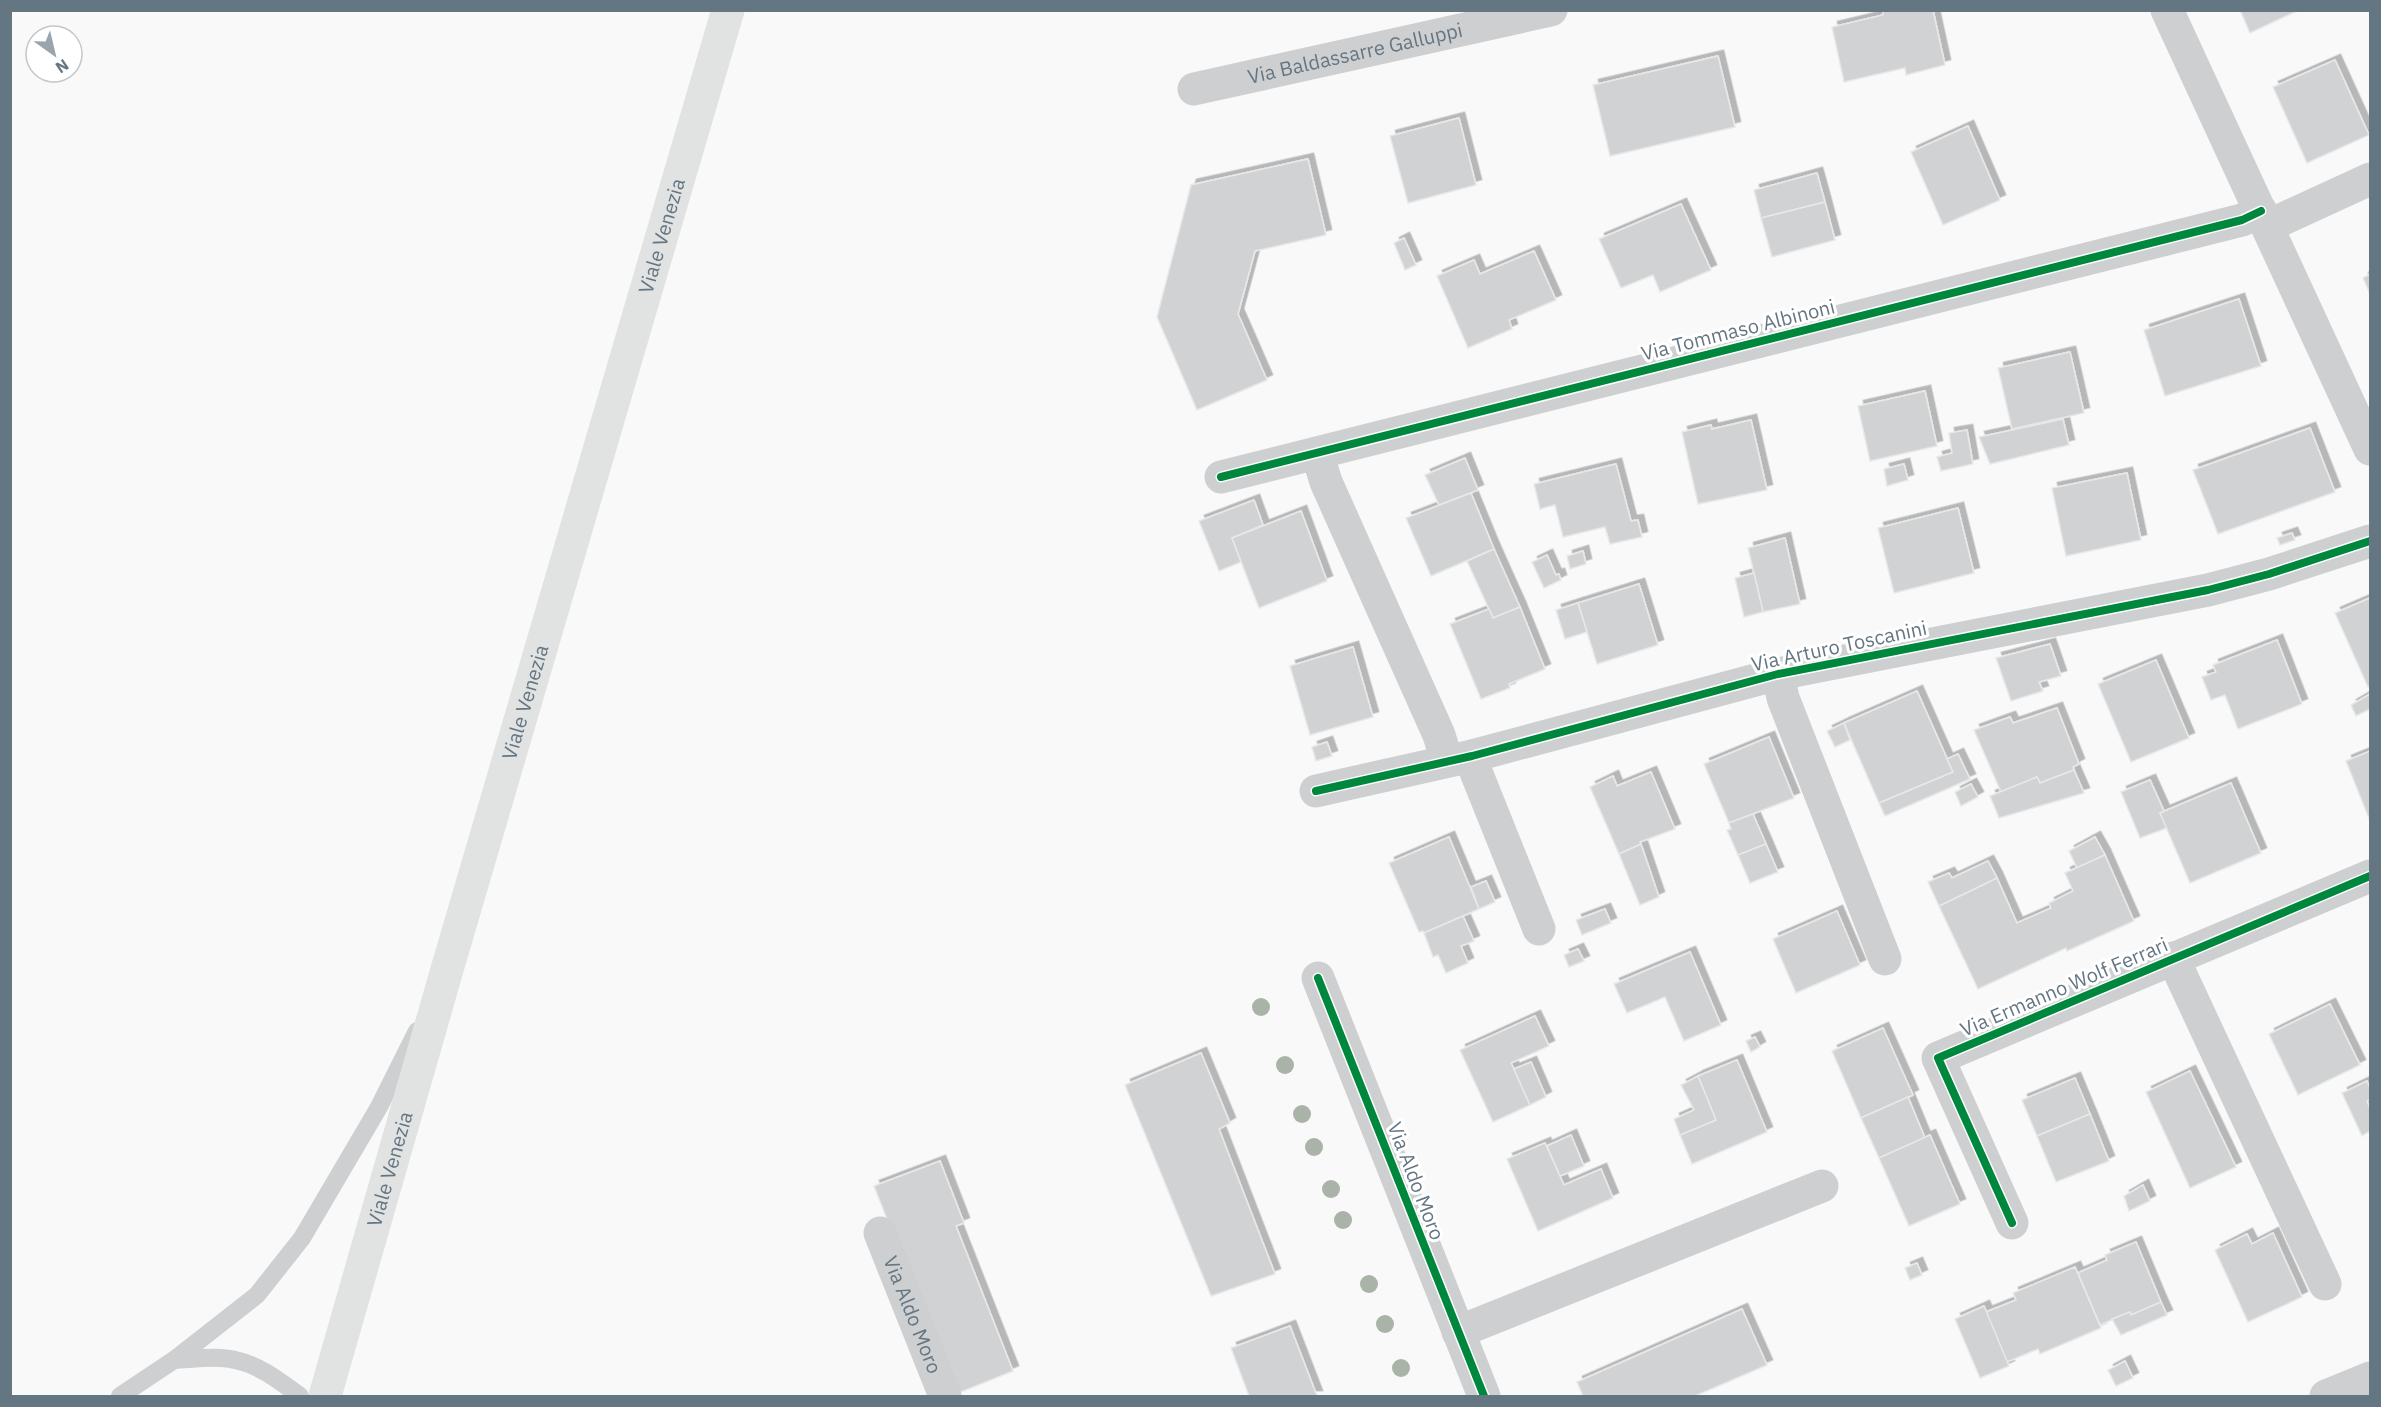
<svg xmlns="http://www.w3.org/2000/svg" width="2381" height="1407" viewBox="0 0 2381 1407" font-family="'IBM Plex Sans',sans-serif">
<defs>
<filter id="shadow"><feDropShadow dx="5.5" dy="-5.5" stdDeviation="0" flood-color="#0004"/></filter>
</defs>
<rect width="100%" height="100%" fill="#f9f9f9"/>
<g fill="#d0d2d3" stroke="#e8e8e8" stroke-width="1.5" filter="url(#shadow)">
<polygon points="1889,10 1933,10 1945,65 1906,75 1905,68 1844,82 1832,27 1883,15 1883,12"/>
<polygon points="2240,10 2299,10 2250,33"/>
<polygon points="1718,56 1735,127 1610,156 1593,85"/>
<polygon points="2335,60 2369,135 2307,163 2273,87"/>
<polygon points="1459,118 1476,185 1408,203 1390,136"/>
<polygon points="1968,126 2000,200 1943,225 1911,152"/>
<polygon points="1308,159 1326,235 1255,251 1238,314 1267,380 1197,410 1157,317 1191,185"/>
<polygon points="1817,173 1825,202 1761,218 1754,190"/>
<polygon points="1825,202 1835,240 1772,257 1761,218"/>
<polygon points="1681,204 1711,270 1660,292 1653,275 1621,288 1599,239"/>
<polygon points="1404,238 1416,265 1405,270 1394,243"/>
<polygon points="1534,251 1556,300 1509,320 1512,329 1468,348 1437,276 1474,260 1480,274"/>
<polygon points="2370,274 2370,294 2363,278"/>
<polygon points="2239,299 2261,366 2165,396 2144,330"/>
<polygon points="2070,352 2084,413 2012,429 1998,368"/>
<polygon points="1925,391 1937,446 1870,461 1858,406"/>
<polygon points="2063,419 2069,445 1990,464 1979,437"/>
<polygon points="1751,420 1767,490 1698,504 1682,432 1711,425 1712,429"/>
<polygon points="2310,428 2335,492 2218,534 2193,470"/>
<polygon points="1967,430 1973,464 1941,471 1937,457 1952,453 1949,433"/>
<polygon points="1465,458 1478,490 1439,505 1425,475"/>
<polygon points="1616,464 1631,521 1638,520 1642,537 1610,544 1605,527 1563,537 1555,505 1540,509 1534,484"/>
<polygon points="1904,464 1908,480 1887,486 1884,469"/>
<polygon points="2127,473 2141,540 2066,556 2052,488"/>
<polygon points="1471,493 1494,549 1431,576 1406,518"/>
<polygon points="1254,500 1263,525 1232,538 1241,562 1219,571 1199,521"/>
<polygon points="1958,508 1974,573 1894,593 1878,528"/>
<polygon points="1301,511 1327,581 1259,608 1232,538"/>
<polygon points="2292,533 2295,540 2280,545 2277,538"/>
<polygon points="1785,538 1800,604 1763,612 1748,548"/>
<polygon points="1494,549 1520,607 1493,618 1467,561"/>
<polygon points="1583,551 1586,564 1570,569 1567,556"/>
<polygon points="1547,555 1556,575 1559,574 1561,580 1544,588 1532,562"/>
<polygon points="1754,573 1763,612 1744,617 1735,578"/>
<polygon points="1639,584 1658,645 1597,664 1578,603"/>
<polygon points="2370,598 2370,686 2368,687 2335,613"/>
<polygon points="1578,603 1587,632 1565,639 1556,610"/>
<polygon points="1520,607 1545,669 1509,684 1510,688 1481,699 1450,624 1489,609 1493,618"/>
<polygon points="2277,640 2302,704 2238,729 2225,695 2211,700 2202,677 2216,672 2213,665"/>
<polygon points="2050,644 2061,676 2039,682 2043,691 2011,701 1996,658"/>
<polygon points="1353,647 1373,717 1310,735 1290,666"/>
<polygon points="2156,660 2189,738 2131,762 2098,684"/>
<polygon points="1917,691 1953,772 1879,803 1844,723"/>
<polygon points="2370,694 2370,709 2356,716 2351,705"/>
<polygon points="2057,708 2079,764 2073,767 2074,770 2040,783 2037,777 2001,792 1974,730 2010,717 2013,723"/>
<polygon points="1844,723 1850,740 1835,747 1827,731"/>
<polygon points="1769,737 1794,798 1729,823 1704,764"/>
<polygon points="1327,742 1332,756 1316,761 1312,747"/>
<polygon points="2370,751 2370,821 2346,761"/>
<polygon points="1958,754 1970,779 1885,816 1879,803 1953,772 1947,759"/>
<polygon points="2074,770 2084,793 1999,818 1990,796 2037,777 2040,783"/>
<polygon points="1651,772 1675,829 1640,842 1641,844 1619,854 1590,787 1613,776 1617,786"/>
<polygon points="2150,780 2164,811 2160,813 2167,828 2140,838 2121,792"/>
<polygon points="2231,783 2261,853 2190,883 2160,813"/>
<polygon points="1971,784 1978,797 1961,806 1955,792"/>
<polygon points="1753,814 1766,844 1738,855 1727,830 1731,829 1729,823"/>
<polygon points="1449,837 1479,909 1424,933 1423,931 1419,932 1389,863"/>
<polygon points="2095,837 2105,855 2077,868 2069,851"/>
<polygon points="1641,844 1659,897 1640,905 1619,854"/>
<polygon points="1766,844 1778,872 1750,883 1738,855"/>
<polygon points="2105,855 2134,921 2067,951 2066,948 1978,989 1939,906 1997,878 2017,923 2051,908 2049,903 2073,891 2065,873"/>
<polygon points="1988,861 1997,878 1939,906 1928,882 1949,873 1952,878"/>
<polygon points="1486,881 1495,902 1479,909 1471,887"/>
<polygon points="1605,909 1611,923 1582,935 1576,920"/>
<polygon points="1837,911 1860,965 1796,993 1773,939"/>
<polygon points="1463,916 1474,941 1461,946 1468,963 1446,973 1438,955 1433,957 1424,933"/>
<polygon points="1578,949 1584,961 1569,967 1564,955"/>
<polygon points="1690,952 1721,1025 1684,1041 1665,997 1627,1013 1614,984"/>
<polygon points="2330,1004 2360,1065 2298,1095 2269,1034"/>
<polygon points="1535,1016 1549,1046 1511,1063 1530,1105 1493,1122 1460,1050"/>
<polygon points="1883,1028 1913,1095 1861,1118 1832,1051"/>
<polygon points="1755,1037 1760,1047 1751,1052 1746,1041"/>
<polygon points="1201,1053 1230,1123 1219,1129 1275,1274 1211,1296 1125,1085"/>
<polygon points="1737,1060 1767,1132 1692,1164 1680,1135 1716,1120 1698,1076"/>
<polygon points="1531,1062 1546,1097 1530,1105 1514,1069"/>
<polygon points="2190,1071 2236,1167 2190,1188 2146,1092"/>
<polygon points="1698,1076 1716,1120 1680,1135 1674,1119 1694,1110 1681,1085"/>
<polygon points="2075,1078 2090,1114 2037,1136 2022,1100"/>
<polygon points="2367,1081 2370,1089 2370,1099 2367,1101 2370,1109 2370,1131 2362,1136 2342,1093"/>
<polygon points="1908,1097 1925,1138 1879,1158 1861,1118"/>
<polygon points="2090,1114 2109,1161 2056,1182 2037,1136"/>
<polygon points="1571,1135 1584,1166 1560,1176 1547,1146"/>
<polygon points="1930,1135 1960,1204 1909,1226 1879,1158"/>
<polygon points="1545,1143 1564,1185 1601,1169 1613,1198 1538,1231 1507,1159"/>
<polygon points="940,1161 964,1223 956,1226 1013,1371 956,1394 874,1186"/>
<polygon points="2143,1185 2150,1201 2129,1211 2124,1196"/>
<polygon points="2273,1233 2302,1297 2248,1322 2215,1250 2247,1234 2252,1244"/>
<polygon points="2136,1242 2161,1302 2131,1315 2130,1312 2100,1325 2078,1273 2107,1260 2105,1255"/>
<polygon points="1917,1263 1922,1275 1910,1280 1905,1268"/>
<polygon points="2075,1267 2101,1328 2040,1354 2038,1349 2007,1362 1986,1312 2016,1300 2013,1293"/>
<polygon points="2161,1302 2167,1315 2121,1335 2112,1319 2130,1312 2131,1315"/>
<polygon points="1984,1306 2009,1366 1980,1378 1955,1319"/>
<polygon points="1742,1309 1767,1365 1695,1396 1583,1396 1577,1382"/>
<polygon points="1290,1326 1317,1396 1249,1396 1231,1348"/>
<polygon points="2125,1361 2133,1378 2116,1386 2108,1370"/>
</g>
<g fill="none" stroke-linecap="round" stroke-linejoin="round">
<g stroke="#cecfd0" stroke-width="18">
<path d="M174,1360C195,1359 219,1355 239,1361C261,1366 282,1383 300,1396"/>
<polyline points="120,1396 174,1360 257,1295 302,1238 379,1107 417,1031"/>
</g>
<g stroke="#cecfd0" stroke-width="33">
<polyline points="2167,10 2370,449"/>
<path id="s1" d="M1194,89L1551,10"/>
<polyline points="2268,226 2370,179"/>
<polyline points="1317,453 1326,482 1439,735 1447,761"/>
<polyline points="1221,477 2242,220 2261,211"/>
<polyline points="1778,674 1783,698 1885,959"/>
<polyline points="1472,756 1476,772 1539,929"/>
<polyline points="1316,791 1472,756 1778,674 2208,590 2269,574 2370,541"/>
<polyline points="2173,958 2325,1284"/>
<polyline points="1318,978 1484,1396"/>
<polyline points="2012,1223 1938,1058 2370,876"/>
<path id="s2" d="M880,1233L945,1396"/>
<polyline points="1458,1332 1822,1186"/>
<polyline points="2326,1396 2370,1378"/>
</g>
<path stroke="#e1e2e2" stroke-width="33" id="s3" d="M325,1396L446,973L728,10"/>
<g stroke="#fff" stroke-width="11">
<g id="cycleway">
<polyline points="1221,477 2242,220 2261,211"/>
<polyline points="1316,791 1472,756 1778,674 2208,590 2269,574 2370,541"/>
<polyline points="1318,978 1484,1396"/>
<polyline points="2012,1223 1938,1058 2370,876"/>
</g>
</g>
<use href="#cycleway" stroke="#00873e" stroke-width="8"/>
</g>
<g fill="#a9b3a7">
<circle cx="1261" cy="1007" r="9"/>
<circle cx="1285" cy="1065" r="9"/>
<circle cx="1302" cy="1114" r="9"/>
<circle cx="1314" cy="1147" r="9"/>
<circle cx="1331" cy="1189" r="9"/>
<circle cx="1343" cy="1220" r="9"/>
<circle cx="1369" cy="1284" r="9"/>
<circle cx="1385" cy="1324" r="9"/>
<circle cx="1401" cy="1368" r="9"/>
</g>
<g text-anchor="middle" stroke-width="6" stroke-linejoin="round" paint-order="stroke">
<g font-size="20" fill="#657683" stroke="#fff">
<text dy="7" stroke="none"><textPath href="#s1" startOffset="165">Via Baldassarre Galluppi</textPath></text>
<text dy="7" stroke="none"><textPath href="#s3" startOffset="1208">Viale Venezia</textPath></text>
<text transform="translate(1738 330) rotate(-14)" y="7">Via Tommaso Albinoni</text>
<text transform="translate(1839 646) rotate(-12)" y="7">Via Arturo Toscanini</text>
<text dy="7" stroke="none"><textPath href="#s3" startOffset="722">Viale Venezia</textPath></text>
<text transform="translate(2064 987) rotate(-23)" y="7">Via Ermanno Wolf Ferrari</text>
<text dy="7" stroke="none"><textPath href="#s3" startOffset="236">Viale Venezia</textPath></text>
<text transform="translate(1416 1181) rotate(69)" y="7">Via Aldo Moro</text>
<text dy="7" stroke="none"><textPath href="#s2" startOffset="88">Via Aldo Moro</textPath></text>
</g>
</g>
<rect width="2381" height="1407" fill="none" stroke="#657683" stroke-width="24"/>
<g transform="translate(54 54) rotate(146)"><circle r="28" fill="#ffffff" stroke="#c1c8cd" stroke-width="1.5"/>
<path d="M0-4.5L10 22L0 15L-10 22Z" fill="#99a4ac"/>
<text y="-9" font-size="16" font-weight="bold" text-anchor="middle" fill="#657683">N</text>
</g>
</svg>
